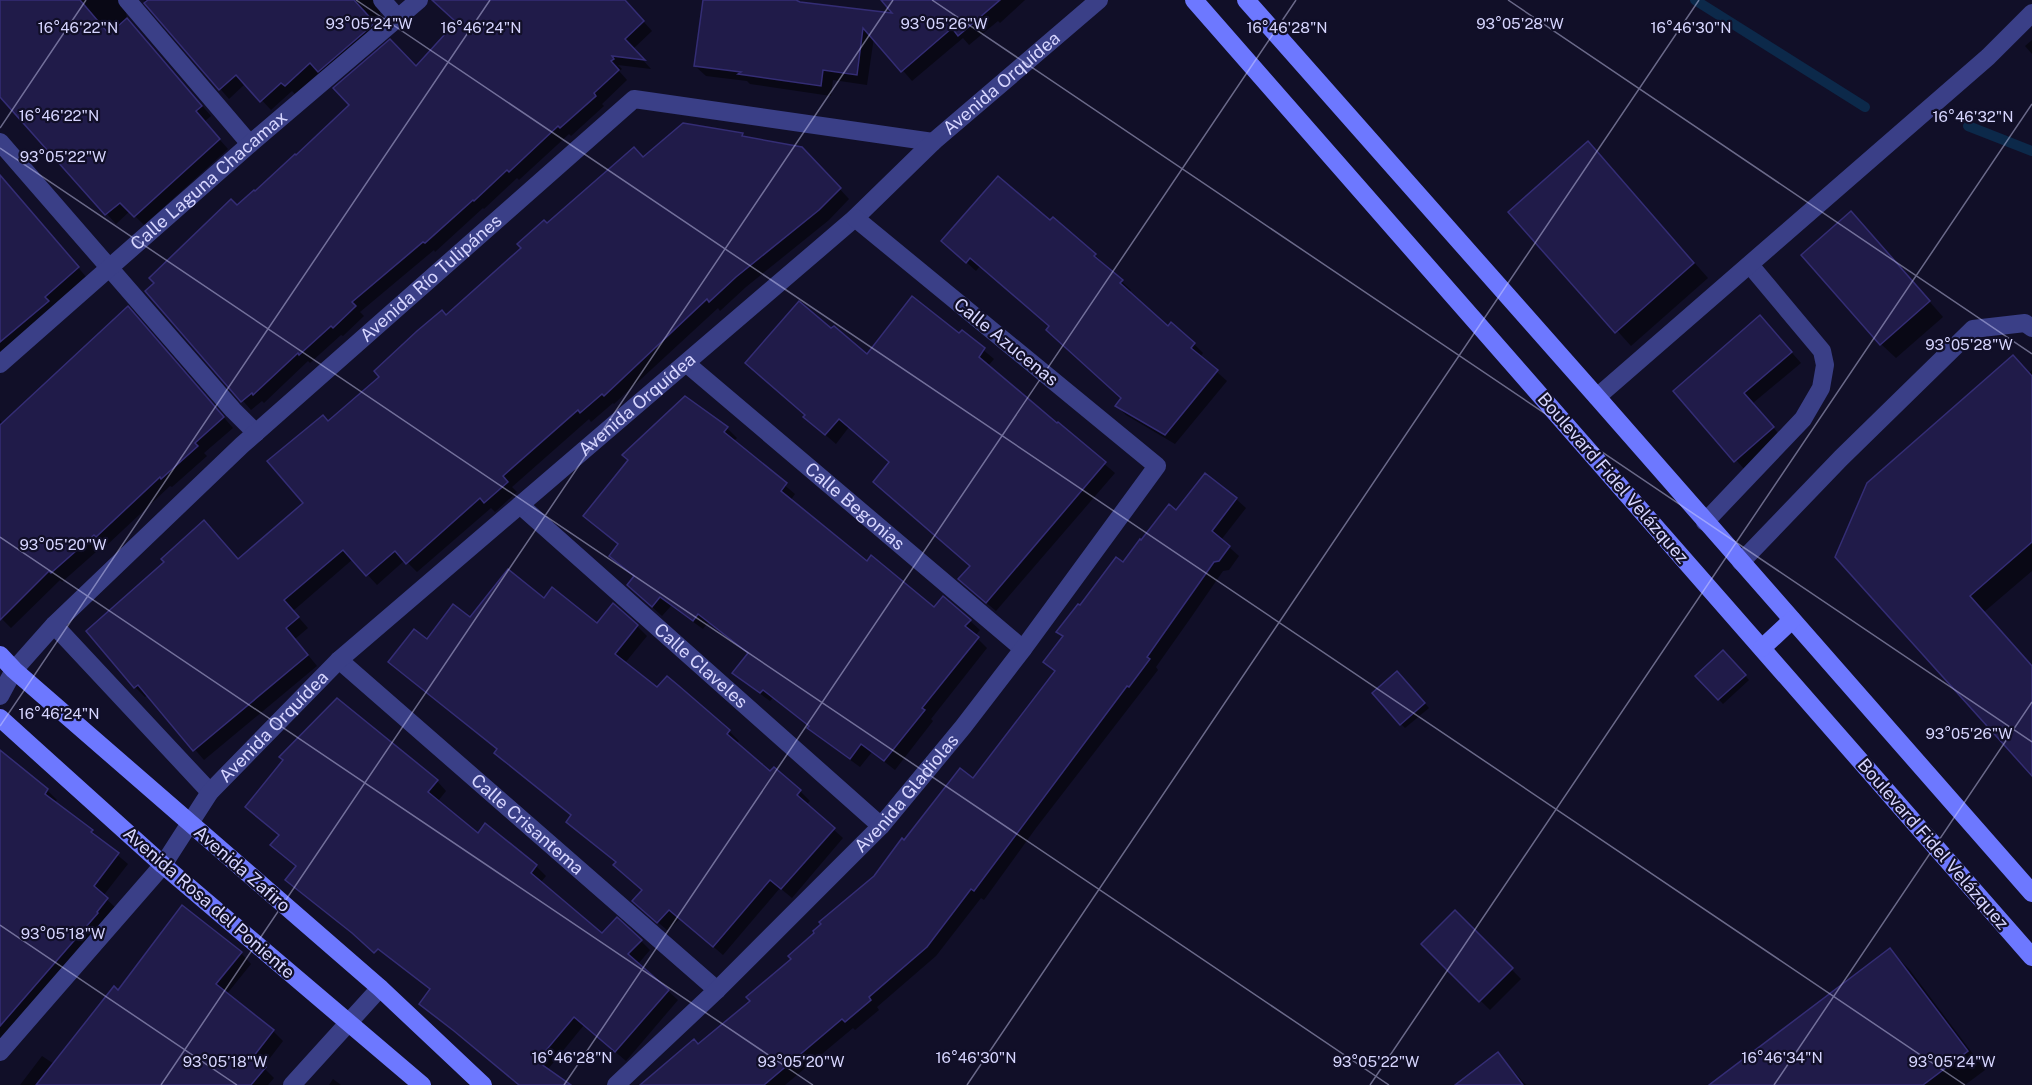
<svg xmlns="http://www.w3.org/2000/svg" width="2032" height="1085" viewBox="0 0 2032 1085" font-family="'Public Sans',sans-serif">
<rect width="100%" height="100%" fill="#110f28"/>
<g fill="#0007">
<polygon points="0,0 130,0 125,7 127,18 211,116 204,122 228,149 144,225 130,211 116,224 2,97 0,99"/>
<polygon points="144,0 386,0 380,7 380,14 384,20 328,80 320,72 295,94 292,91 271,110 246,83 229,99"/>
<polygon points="434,0 624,0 652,31 633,49 651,69 618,65 622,69 619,71 627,80 602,104 604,106 571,136 569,134 519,180 517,178 484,209 483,208 435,252 434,250 360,312 364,316 343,336 341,335 310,363 308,361 264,403 262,401 251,410 147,291 237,207 417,68 458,23"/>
<polygon points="705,0 779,0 915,17 899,0 1025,0 1000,23 998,21 969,45 963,38 912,81 874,37 867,85 833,80 831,96 750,84 747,81 706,76 695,66"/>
<polygon points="2032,40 2032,54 2025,46"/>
<polygon points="742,134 746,138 812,159 849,199 829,220 746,287 720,311 718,308 614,404 613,403 591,422 589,419 512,487 517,492 495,512 491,508 417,572 405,560 377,585 353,559 293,611 308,628 295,639 317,666 204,760 148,695 145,697 135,687 88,631 238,560 305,503 329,423 547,225 644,159"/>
<polygon points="1602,158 1708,278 1631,346 1510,212"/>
<polygon points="0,175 87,278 0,356"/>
<polygon points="1050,222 1095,255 1104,264 1103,265 1131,290 1129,293 1168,328 1194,344 1203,353 1200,357 1227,381 1175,444 1126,415 1117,406 1123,399 1051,326 980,266 976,271 953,250"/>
<polygon points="1865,228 1943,317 1896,358 1881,344"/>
<polygon points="1760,317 1801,363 1753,403 1782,438 1745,470 1675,391"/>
<polygon points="138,318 233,428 204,453 207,456 172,487 170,486 107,545 105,544 62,582 60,580 11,628 0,617 0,420 3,424"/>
<polygon points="831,331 867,356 959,336 962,332 994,359 988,366 1115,473 996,611 969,588 971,566 891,463 849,427 836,444 805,417"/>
<polygon points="2032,370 2032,571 1984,612 2032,666 2032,773 1837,557"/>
<polygon points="685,398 727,428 737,438 733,442 795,494 790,501 867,563 934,609 970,621 980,630 975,636 987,648 931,719 933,721 895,770 872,752 860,767 819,737 810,727 773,698 770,701 744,682 734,672 749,654 708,622 703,629 671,606 662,616 639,595 635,578 611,556 619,545 585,516"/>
<polygon points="1236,499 1246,508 1221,540 1239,556 1229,570 1223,571 1192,616 1156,667 1158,670 1036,828 984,900 981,898 936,956 877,1007 879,1010 855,1030 853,1028 785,1085 655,1085 698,1045 752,1001 875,877 905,842 974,780 1056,672 1045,662 1064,637 1058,631 1080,607 1177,512"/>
<polygon points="544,600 598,625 637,626 647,636 625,663 658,689 678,687 729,731 739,741 736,744 771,773 774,769 800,791 810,801 806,805 843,838 792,898 780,888 723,955 680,918 668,931 644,910 644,891 617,863 568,822 572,816 505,763 496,753 498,750 390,662 470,619"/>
<polygon points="1723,652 1749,680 1723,704 1697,676"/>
<polygon points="1402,677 1429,708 1405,728 1401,724"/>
<polygon points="6,757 47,790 57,800 54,803 92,831 101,841 128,864 103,896 117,909 0,1046 0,764"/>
<polygon points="437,781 446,791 438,801 478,835 486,826 536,866 546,876 540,883 602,935 641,941 650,950 638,964 678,1000 626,1061 584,1025 535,1085 519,1085 421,1004 431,990 407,970 384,936 374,950 287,880 297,867 272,845"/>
<polygon points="1455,912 1521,979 1490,1010 1423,944"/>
<polygon points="1890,950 1909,969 1985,1070 1965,1085 1712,1085"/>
<polygon points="241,953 251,964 226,995 273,1031 283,1041 263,1067 274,1078 268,1085 20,1085 42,1056 54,1064 118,992"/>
<polygon points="1498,1054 1526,1085 1457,1085"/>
<polygon points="333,1079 341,1085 329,1085"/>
</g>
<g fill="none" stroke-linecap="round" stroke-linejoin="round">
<g stroke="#0c294a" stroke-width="10">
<polyline points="1695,0 1865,107"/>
<polyline points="1968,126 2032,151"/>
</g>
</g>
<g fill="#201b49" stroke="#342d75" stroke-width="1.5">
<polygon points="0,0 80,0 109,34 127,18 202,106 196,111 220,139 134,217 120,203 105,215 0,97"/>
<polygon points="148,0 354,0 375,23 318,72 310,63 285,86 281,83 260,102 236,75 219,90 144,3"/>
<polygon points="432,0 625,0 644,21 625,39 645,60 612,56 614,59 611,61 619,70 594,93 596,96 560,128 558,126 509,172 507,170 474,201 473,200 425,243 423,242 352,302 356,306 333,328 331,326 299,355 298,353 253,395 252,393 241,402 145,291 154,283 149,278 231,199 237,205 254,190 255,191 295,154 296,155 349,105 333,88 390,39 416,66 456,22"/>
<polygon points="703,0 796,0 800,2 892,13 881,0 1000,0 958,36 952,28 901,72 863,28 857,75 823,70 821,86 738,74 741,72 694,66"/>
<polygon points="683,123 743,133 742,136 802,147 841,188 819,210 736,277 709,302 707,299 604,396 602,394 580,413 578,410 503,476 508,482 484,503 480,498 406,564 395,551 366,576 343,550 284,600 299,617 286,628 308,655 193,751 138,685 134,688 86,631 164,562 161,559 204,520 238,559 303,503 267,461 323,415 328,421 379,377 374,371 417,331 442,310 446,315 521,248 517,244 544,220 547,223 634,147 643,157"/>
<polygon points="1588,141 1694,263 1615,333 1508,212"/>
<polygon points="0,175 79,267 45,297 49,301 0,342"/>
<polygon points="998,176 1050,220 1053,217 1096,254 1094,256 1123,280 1120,283 1168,326 1171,322 1195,343 1191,348 1218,370 1165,435 1115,406 1121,398 1046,330 1049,326 970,258 966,263 941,241"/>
<polygon points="1851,211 1930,301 1880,345 1801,255"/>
<polygon points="912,296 959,333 962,330 985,348 979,357 1057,423 1058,422 1106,462 986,603 958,579 970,566 873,482 889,462 839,419 825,435 803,417 805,415 745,363 799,301 831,328 834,326 867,354"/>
<polygon points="128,306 224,417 195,443 198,446 161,479 160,477 96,537 94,535 51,573 49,571 0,620 0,425"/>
<polygon points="1760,315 1792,352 1744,393 1774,427 1734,462 1673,391"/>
<polygon points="2013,355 2032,376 2032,542 1970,596 2032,666 2032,776 1835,557 1867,483"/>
<polygon points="685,396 728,427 724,432 787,483 781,491 867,561 871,555 934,607 943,596 971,620 965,626 979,637 922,708 925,710 884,761 861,744 850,759 807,728 809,726 763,690 760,693 732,673 748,653 698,614 693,621 660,597 652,607 627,585 634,576 609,556 618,544 583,516 628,460 622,455"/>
<polygon points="1205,473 1237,498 1212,531 1230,546 1219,561 1214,562 1147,657 1150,659 1129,687 1127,686 974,891 971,889 927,947 869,997 871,1000 845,1022 842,1019 764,1085 640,1085 694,1039 698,1044 750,1001 746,997 791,959 788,956 814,933 813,931 821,924 819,922 874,876 902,838 904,840 960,768 973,778 1055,671 1043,662 1063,636 1056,632 1078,604 1080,605 1116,557 1123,562 1140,539 1141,540 1169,504 1176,510"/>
<polygon points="508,569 544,598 552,587 597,623 613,603 638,625 615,654 657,687 667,676 679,686 730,730 727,734 770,771 774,767 801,790 797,795 835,828 781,889 770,880 713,947 669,910 657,923 632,901 642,890 613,865 616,862 566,822 571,815 494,753 497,749 388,662 414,629 427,639 453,604 470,617"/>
<polygon points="1723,650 1746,675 1718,700 1695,676"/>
<polygon points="1397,671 1425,703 1400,725 1372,693"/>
<polygon points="337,698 438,780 428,792 478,833 485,823 537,865 531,873 602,933 617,917 642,940 628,954 669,990 615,1052 574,1017 537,1061 571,1085 519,1085 454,1031 419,1004 430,989 378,949 374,953 352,933 285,880 296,866 270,845 279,835 245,807 283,760 279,757"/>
<polygon points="0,750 48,789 45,794 93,830 91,832 119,853 94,886 108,898 97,912 98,913 0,1026"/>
<polygon points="182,905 242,952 216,984 274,1030 253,1057 266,1067 251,1085 36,1085 114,986 118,990"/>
<polygon points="1455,910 1513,968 1479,1002 1421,944"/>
<polygon points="1890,948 1968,1051 1923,1085 1709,1085"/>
<polygon points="1498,1052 1523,1085 1455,1085"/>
</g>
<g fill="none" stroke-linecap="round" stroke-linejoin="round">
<polyline stroke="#3a3f87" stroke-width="18" points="1705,522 1803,419 1821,388 1825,365 1822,351 1750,265"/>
<g stroke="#3a3f87" stroke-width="18">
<polyline points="127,0 250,144"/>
<polyline points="382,0 398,18"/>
<polyline points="0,142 233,410 256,433"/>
<path id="s1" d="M0,364L250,144L419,0"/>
<path id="s2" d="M687,364L1023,649"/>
<polyline points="1597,397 1988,57 2032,13"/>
<path id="s3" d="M520,505L881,826"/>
<polyline points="1741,562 1841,458 1973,329 2025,323 2032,328"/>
<polyline points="54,625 210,792"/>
<path id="s4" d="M339,660L717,990"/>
<path id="s5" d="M0,696L14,670L54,625L242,445L634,99L933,142"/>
<path id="s6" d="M0,1052L163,865L210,792L339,660L855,218L933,142L1099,0"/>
<polyline points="292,1085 380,988"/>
<path id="s7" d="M616,1085L717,990L881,826L963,727L1023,649L1157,466L855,218"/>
</g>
<g stroke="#6d78ff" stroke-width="18">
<polyline points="1194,0 2032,957"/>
<polyline points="1246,0 1597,397 2032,893"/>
<polyline points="1762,648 1792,620"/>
<polyline points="0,655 14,670 380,988 483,1085"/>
<polyline points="0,718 163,865 422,1085"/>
</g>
</g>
<path fill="none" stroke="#d7d6ff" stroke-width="1.5" stroke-opacity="0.45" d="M356,0L1965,1085M932,0L2032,742M1508,0L2032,354M0,128L86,0M0,148L1389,1085M0,537L813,1085M0,726L490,0M0,925L237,1085M161,1085L893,0M564,1085L1296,0M967,1085L1699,0M1370,1085L2032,104M1774,1085L2032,702"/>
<g text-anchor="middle" stroke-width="4.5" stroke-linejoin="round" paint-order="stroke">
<g font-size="18" fill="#d7d6ff" stroke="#110f28">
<text dy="6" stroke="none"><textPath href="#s6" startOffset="1398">Avenida Orquídea</textPath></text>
<text dy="6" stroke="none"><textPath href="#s1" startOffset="278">Calle Laguna Chacamax</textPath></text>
<text dy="6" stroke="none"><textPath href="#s5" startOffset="602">Avenida Río Tulipánes</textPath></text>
<text transform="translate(1006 342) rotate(39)" y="6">Calle Azucenas</text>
<text dy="6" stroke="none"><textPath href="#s6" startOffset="912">Avenida Orquídea</textPath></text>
<text transform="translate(1613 478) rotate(49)" y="6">Boulevard Fidel Velázquez</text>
<text dy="6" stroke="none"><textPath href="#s2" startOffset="220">Calle Begonias</textPath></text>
<text dy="6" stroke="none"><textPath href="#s3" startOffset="242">Calle Claveles</textPath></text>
<text dy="6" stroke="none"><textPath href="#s6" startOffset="426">Avenida Orquídea</textPath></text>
<text dy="6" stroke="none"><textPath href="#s7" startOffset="412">Avenida Gladiolas</textPath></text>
<text dy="6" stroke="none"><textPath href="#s4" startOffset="250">Calle Crisantema</textPath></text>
<text transform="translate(1933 844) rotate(49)" y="6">Boulevard Fidel Velázquez</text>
<text transform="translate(242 869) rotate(41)" y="6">Avenida Zafiro</text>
<text transform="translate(209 903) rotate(41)" y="6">Avenida Rosa del Poniente</text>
</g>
</g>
<g font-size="15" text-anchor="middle" fill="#d7d6ff" stroke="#110f28" stroke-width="4.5" stroke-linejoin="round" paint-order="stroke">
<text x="369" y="29">93°05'24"W</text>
<text x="944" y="29">93°05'26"W</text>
<text x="1520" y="29">93°05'28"W</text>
<text x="78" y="33">16°46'22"N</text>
<text x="481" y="33">16°46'24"N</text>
<text x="1287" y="33">16°46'28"N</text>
<text x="1691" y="33">16°46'30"N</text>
<text x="59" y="121">16°46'22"N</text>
<text x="1973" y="122">16°46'32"N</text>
<text x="63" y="162">93°05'22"W</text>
<text x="1969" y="350">93°05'28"W</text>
<text x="63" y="550">93°05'20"W</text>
<text x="59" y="719">16°46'24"N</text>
<text x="1969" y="739">93°05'26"W</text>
<text x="63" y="939">93°05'18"W</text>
<text x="572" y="1063">16°46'28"N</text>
<text x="976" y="1063">16°46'30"N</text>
<text x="1782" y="1063">16°46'34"N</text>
<text x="225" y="1067">93°05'18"W</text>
<text x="801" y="1067">93°05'20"W</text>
<text x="1376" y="1067">93°05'22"W</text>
<text x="1952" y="1067">93°05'24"W</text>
</g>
</svg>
